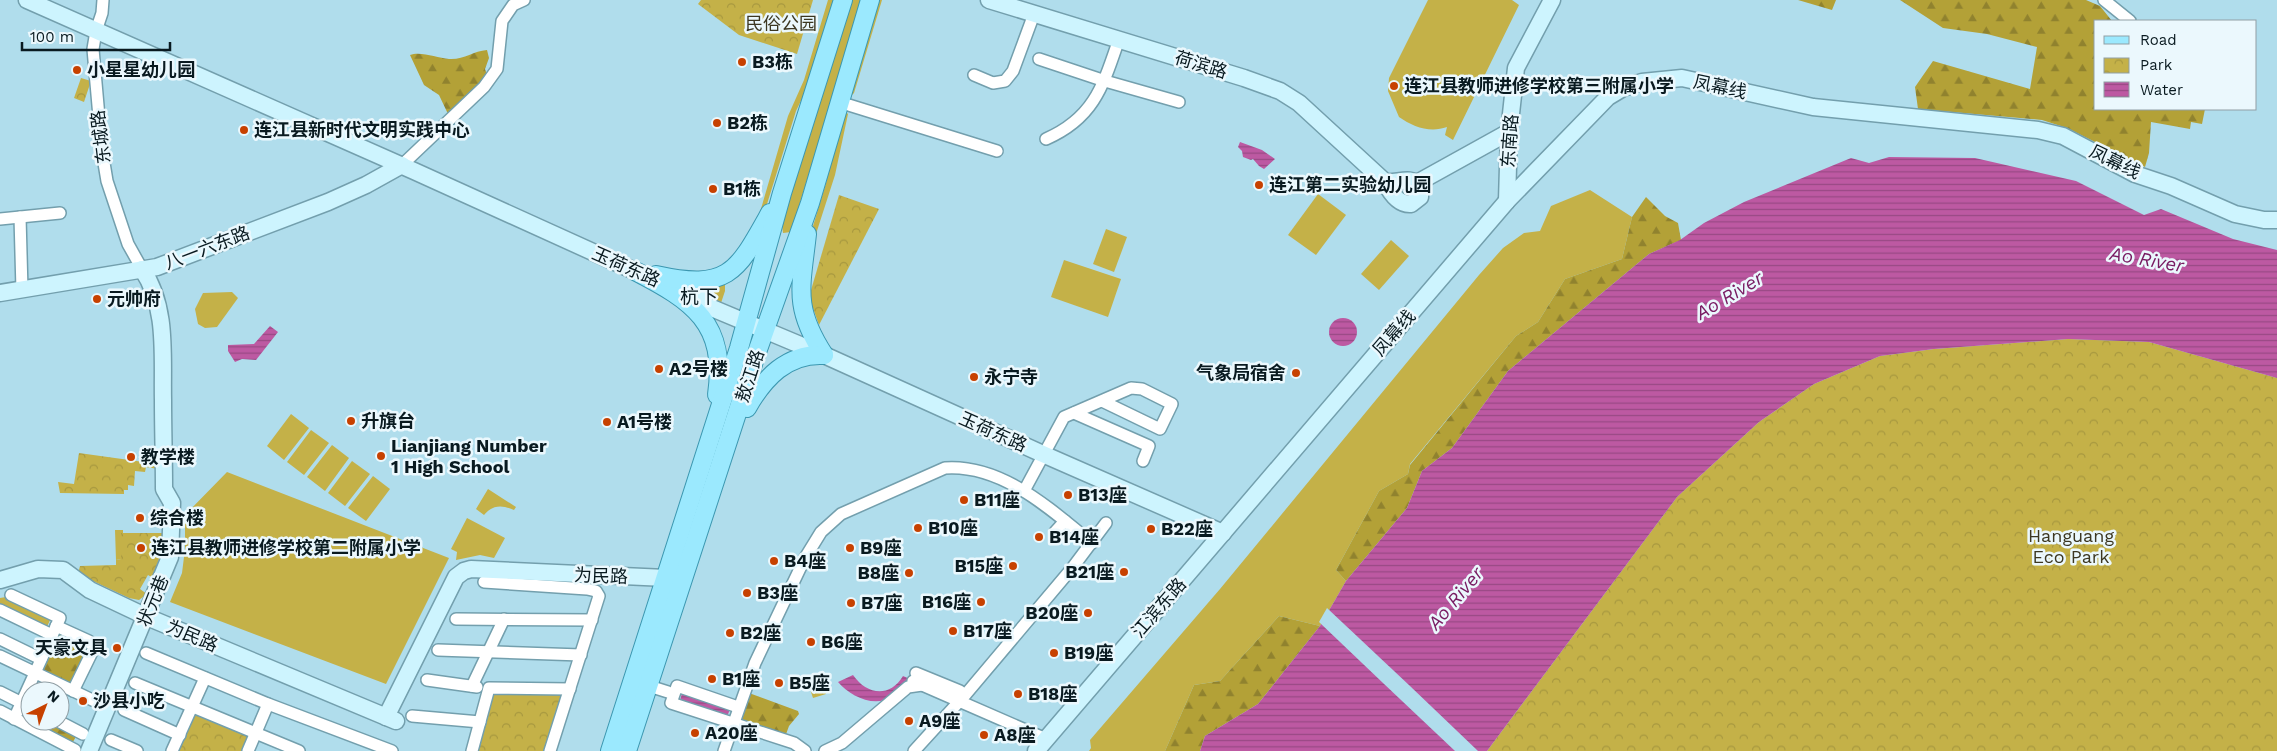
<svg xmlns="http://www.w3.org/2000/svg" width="2277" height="751" viewBox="0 0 2277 751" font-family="'Work Sans','Noto Sans SC',sans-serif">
<defs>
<pattern id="forest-firs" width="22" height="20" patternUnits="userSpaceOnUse" patternTransform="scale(1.25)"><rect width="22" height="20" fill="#b3a137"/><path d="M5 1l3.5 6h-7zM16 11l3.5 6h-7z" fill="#90822e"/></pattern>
<pattern id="park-crowns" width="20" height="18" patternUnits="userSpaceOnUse" patternTransform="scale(1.25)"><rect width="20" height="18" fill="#c4b148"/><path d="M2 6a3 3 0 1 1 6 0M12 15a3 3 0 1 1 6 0" fill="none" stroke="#a7983f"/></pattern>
<pattern id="water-rules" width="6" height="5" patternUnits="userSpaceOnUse" patternTransform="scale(1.25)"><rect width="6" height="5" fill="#bd59a2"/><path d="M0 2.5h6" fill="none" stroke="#984984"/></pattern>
</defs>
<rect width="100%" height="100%" fill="#b0ddec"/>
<g fill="#c4b148">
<polygon points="828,0 835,0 809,84 796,111 762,220 758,219 788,116 804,80"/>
<polygon points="850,0 862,0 791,232 783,233 782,225"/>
<polygon points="876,0 882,0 854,93 851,96"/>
<path d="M1428,0H1512L1519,5L1453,140L1445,135L1447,127C1430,133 1413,127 1399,117L1388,91L1389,78Z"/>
<polygon points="846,112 848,114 835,175 815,237 810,236 826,183 843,113"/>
<polygon points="1590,190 1632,217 1622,259 1565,279 1538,322 1516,336 1410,464 1408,474 1379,491 1336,570 1346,581 1320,626 1279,616 1220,681 1194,685 1165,751 1089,751 1091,748 1090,740 1220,589 1479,275 1503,248 1524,233 1540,231 1551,206"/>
<polygon points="1318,194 1346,215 1316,255 1288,235"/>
<polygon points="1106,229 1127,237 1114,272 1093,264"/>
<polygon points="1391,240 1409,256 1379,290 1361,274"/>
<polygon points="1064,260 1121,279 1108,317 1051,297"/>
<polygon points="725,280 725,291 721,303 705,295 696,286"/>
<polygon points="232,292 238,298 217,327 205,328 198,324 195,309 203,293"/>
<polygon points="291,414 309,428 284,460 267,446"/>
<polygon points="311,430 329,443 304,475 287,462"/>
<polygon points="332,445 349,458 325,491 307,477"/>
<polygon points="352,461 370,474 345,506 328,493"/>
<polygon points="227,472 449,558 386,684 170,602 182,573 185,549 185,515"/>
<polygon points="373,476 390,489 366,521 348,508"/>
<path d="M488,489L516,507L514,510C503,505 493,504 484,515L476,509Z"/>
<polygon points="467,518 505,538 494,558 480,555 456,560 457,552 451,549"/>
<polygon points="115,530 123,530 123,533 121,533 121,559 116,560"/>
<polygon points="6,597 51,618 46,629 0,607 0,598"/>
</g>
<g fill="url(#forest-firs)">
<polygon points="1798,0 1836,0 1832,10"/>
<polygon points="1900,0 2086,0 2100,6 2112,21 2096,21 2096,109 2205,109 2202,124 2191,122 2190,129 2151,122 2149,153 2145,167 2067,128 2042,120 1918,109 1915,87 1933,61 2030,89 2037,47 1987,34 1943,28"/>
<path d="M487,50L489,58L485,69L487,75L479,87L473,90L470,97L448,114L439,95L424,85L410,55C421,51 437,58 449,59C464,60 473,51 487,50Z"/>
<polygon points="1646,197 1665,216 1678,223 1681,240 1649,254 1508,371 1452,448 1422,471 1407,508 1346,581 1336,570 1379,491 1408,474 1410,465 1516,336 1538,322 1565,279 1622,259 1632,217"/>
<polygon points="1279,616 1320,626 1258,704 1205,736 1200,751 1165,751 1194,685 1220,681"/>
<polygon points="58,631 91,647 72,687 39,671"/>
<polygon points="749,693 798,711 799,714 789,726 785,737 739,722"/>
<polygon points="25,708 30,711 30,721 50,721 77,735 71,745 20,718"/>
</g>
<g fill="url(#park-crowns)">
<polygon points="701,0 813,0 797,54 739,35 698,4"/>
<polygon points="81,78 91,81 84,102 74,98"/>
<polygon points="839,195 879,209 819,325 809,297"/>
<polygon points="2068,339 2149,342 2277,378 2277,751 1487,751 1677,497 1759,422 1814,384 1880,356 1934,349"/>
<polygon points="79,453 158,464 158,469 146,467 145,472 135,471 134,486 128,485 128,490 124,490 124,494 60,493 58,482 74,484"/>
<polygon points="121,533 167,533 164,561 159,559 157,566 162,568 156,580 148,575 140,589 147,594 139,600 129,598 78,574 80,566 116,565 116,560 121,559"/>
<polygon points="822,682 826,694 813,698 809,686"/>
<polygon points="494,691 564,691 546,751 477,751"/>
<polygon points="194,712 250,737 244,751 176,751"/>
</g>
<g fill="url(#water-rules)">
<polygon points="1240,142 1262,150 1275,159 1264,169 1259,166 1253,159 1251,160 1243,157 1242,151 1238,147"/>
<polygon points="1889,157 1975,158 2076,181 2144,215 2161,209 2233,239 2277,250 2277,378 2149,342 2068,339 1934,349 1880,356 1814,384 1759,422 1677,497 1487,751 1200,751 1205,736 1258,704 1320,626 1346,581 1407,508 1422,471 1452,448 1508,371 1649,254 1680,240 1704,223 1744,202 1851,158 1869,163"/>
<circle cx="1343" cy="332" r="14"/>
<polygon points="270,326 278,332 256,360 242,359 235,362 228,351 228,345 254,344"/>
<path d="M853,675C866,694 889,699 903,676L910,679C905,685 899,692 893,696C875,709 850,696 838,682Z"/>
<polygon points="682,693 730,709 727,717 680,701"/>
</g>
<polygon fill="#b0ddec" points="1327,608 1410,686 1478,751 1455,751 1383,683 1319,622"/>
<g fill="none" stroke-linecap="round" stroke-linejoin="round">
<g stroke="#739fad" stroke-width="14">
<g id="street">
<polyline points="103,0 102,13 96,31 93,49 102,151 107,181 128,244 142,269"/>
<polyline points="2104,0 2130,21"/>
<polyline points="1039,59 1105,81 1179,102"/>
<polyline points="974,75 993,83 1005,81 1013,71 1034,14"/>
<polyline points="839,102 997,151"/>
<path d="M1046,139C1094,118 1103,86 1119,39"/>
<polyline points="402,165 484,87 497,69 502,21 513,5 524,0"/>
<polyline points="20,217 22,290"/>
<polyline points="0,219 60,213"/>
<polyline points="1074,413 1149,446 1143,461"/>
<polyline points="1024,491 1064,417 1131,388 1142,389 1172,404 1160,429 1102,401"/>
<polyline points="1055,532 1065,521"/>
<polyline points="484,582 587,589 596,591 599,596 550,751"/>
<polyline points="11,595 60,618 14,719"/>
<polyline points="0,610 52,635"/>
<polyline points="456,619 592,620"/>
<polyline points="56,626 89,641 94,648 73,691"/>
<polyline points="0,639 41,659"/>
<polyline points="438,650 581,655"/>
<polyline points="146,653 268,704 392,751"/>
<polyline points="0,656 107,707"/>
<polyline points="916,673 960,691"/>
<polyline points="427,680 477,687"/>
<polyline points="913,681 1046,739"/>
<polyline points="135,683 299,751"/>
<polyline points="472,686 504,619"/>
<polyline points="649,686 668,692"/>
<polyline points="0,692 30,707"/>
<polyline points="738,707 677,686 671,703 794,743 805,751"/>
<polyline points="124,710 180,735"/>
<polyline points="0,711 75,750"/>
<polyline points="412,716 480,722"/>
<polyline points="58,721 83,734"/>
<polyline points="111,740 137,751"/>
<polyline points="172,751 205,678"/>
<polyline points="248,751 268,704"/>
<polyline points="472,751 489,688 570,689"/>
<path d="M724,751L755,663L805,558L821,532L841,514L945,468C1002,464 1050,509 1092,543"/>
<polyline points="825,751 842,743 908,687 922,685"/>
<polyline points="914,751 966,694 1073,567 1106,523"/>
</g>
</g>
<g stroke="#739fad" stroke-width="19">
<g id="secondary">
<polyline points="27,0 414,171 648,277"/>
<path d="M989,0L1244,78L1280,91L1299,103L1385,182C1390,192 1398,205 1411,204L1420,197V186C1410,175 1397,184 1385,182"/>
<polyline points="1417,183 1509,132"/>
<polyline points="1507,201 1509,132 1516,68 1552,0"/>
<path d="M670,287C675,289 681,293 686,294C698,297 699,294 707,306L824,355L1045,455L1223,533"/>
<polyline points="0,293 157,267 328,202 366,185 402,165"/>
<polyline points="0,580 38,569 63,570 90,590 147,617 396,721"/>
<polyline points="386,717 456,577 464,571 471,569 666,578"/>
<path d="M89,751L170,557L172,503L164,489C164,459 163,429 163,400C162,356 168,307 142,269"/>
<polyline points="1036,751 1507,201 1608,97 1623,88 1642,82 1682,78 1813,107 2038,130 2063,136 2135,174 2171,186 2235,214 2264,220 2277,220"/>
</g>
</g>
<g stroke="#3c97b0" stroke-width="20">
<g id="primary">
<path d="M807,234C801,288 793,307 824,355"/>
<path d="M635,271C693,301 727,323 717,395"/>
<path d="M656,275C729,291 737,272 770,213"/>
<path d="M747,408C764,378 787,353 824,355"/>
<polyline points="610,751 739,348 782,193 843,0"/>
<polyline points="627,751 756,355 810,203 870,0"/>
</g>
</g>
<use href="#street" stroke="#fff" stroke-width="11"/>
<use href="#secondary" stroke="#cdf4fe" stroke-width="16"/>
<use href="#primary" stroke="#9be9fe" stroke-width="18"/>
</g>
<g fill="#c74100" stroke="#ebf8fd" stroke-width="2">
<circle cx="742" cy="62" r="5"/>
<circle cx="77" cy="70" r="5"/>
<circle cx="1394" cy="86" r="5"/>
<circle cx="717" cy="123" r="5"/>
<circle cx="244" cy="130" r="5"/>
<circle cx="1259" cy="185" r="5"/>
<circle cx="713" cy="189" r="5"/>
<circle cx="97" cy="299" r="5"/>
<circle cx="659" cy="369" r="5"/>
<circle cx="1296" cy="373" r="5"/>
<circle cx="974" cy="377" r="5"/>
<circle cx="351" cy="421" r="5"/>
<circle cx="607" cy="422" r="5"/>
<circle cx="381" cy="456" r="5"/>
<circle cx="131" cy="457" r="5"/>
<circle cx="1068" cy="495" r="5"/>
<circle cx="964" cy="500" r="5"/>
<circle cx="140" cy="518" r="5"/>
<circle cx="918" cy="528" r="5"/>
<circle cx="1151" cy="529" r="5"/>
<circle cx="1039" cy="537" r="5"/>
<circle cx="141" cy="548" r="5"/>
<circle cx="850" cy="548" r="5"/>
<circle cx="774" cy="561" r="5"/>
<circle cx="1013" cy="566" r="5"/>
<circle cx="1124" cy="572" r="5"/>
<circle cx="909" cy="573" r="5"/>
<circle cx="747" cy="593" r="5"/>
<circle cx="981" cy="602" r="5"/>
<circle cx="851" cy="603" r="5"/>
<circle cx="1088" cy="613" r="5"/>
<circle cx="953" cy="631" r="5"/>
<circle cx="730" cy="633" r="5"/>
<circle cx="811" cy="642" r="5"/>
<circle cx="117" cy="648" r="5"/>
<circle cx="1054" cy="653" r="5"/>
<circle cx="712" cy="679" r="5"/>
<circle cx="779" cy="683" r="5"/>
<circle cx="1018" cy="694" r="5"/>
<circle cx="83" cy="701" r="5"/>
<circle cx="909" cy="721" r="5"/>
<circle cx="695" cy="733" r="5"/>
<circle cx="984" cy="735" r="5"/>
</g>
<g text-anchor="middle" stroke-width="5" stroke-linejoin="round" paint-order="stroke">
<g font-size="18" fill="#3c3721" stroke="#ebf8fd">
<text x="781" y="30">民俗公园</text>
<text x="2071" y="542">Hanguang<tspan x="2071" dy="21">Eco Park</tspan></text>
</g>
<g font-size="18" font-weight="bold" fill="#091a20" stroke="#ebf8fd" text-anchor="start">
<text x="752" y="68">B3栋</text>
<text x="87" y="76">小星星幼儿园</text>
<text x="1404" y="92">连江县教师进修学校第三附属小学</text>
<text x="727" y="129">B2栋</text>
<text x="254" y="136">连江县新时代文明实践中心</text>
<text x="1269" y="191">连江第二实验幼儿园</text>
<text x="723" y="195">B1栋</text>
<text x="107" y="305">元帅府</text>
<text x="669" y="375">A2号楼</text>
<text x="1286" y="379" text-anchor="end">气象局宿舍</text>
<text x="984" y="383">永宁寺</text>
<text x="361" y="427">升旗台</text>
<text x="617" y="428">A1号楼</text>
<text x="391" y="452">Lianjiang Number<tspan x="391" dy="21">1 High School</tspan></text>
<text x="141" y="463">教学楼</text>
<text x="1078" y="501">B13座</text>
<text x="974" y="506">B11座</text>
<text x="150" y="524">综合楼</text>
<text x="928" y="534">B10座</text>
<text x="1161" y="535">B22座</text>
<text x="1049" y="543">B14座</text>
<text x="151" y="554">连江县教师进修学校第二附属小学</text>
<text x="860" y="554">B9座</text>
<text x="784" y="567">B4座</text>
<text x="1003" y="572" text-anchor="end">B15座</text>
<text x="1114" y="578" text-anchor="end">B21座</text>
<text x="899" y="579" text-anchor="end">B8座</text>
<text x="757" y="599">B3座</text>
<text x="971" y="608" text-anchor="end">B16座</text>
<text x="861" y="609">B7座</text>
<text x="1078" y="619" text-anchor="end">B20座</text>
<text x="963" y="637">B17座</text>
<text x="740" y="639">B2座</text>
<text x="821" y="648">B6座</text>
<text x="107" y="654" text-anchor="end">天豪文具</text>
<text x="1064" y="659">B19座</text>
<text x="722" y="685">B1座</text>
<text x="789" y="689">B5座</text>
<text x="1028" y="700">B18座</text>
<text x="93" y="707">沙县小吃</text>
<text x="919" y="727">A9座</text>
<text x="705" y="739">A20座</text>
<text x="994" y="741">A8座</text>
</g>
<g font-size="18" fill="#091a20" stroke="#ebf8fd">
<text transform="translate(1201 65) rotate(17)" y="6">荷滨路</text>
<text transform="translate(1720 87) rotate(12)" y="6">凤幕线</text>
<text transform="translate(101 137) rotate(-97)" y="6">东城路</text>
<text transform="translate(1510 141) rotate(-86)" y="6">东南路</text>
<text transform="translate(2115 162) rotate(26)" y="6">凤幕线</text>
<text transform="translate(207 248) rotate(-21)" y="6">八一六东路</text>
<text transform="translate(626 267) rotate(24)" y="6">玉荷东路</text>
<text transform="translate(1394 333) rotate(-49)" y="6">凤幕线</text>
<text transform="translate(750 376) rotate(-72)" y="6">敖江路</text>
<text transform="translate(993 432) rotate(24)" y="6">玉荷东路</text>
<text transform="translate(601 576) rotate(2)" y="6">为民路</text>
<text transform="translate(153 601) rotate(-68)" y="6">状元巷</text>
<text transform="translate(1159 608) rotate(-49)" y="6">江滨东路</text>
<text transform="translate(192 636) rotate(23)" y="6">为民路</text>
</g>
<g font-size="19" font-style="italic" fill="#781b62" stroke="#ebf8fd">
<text transform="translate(2147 259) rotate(10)" y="7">Ao River</text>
<text transform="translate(1729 295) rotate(-31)" y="7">Ao River</text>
<text transform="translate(1455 598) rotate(-50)" y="7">Ao River</text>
</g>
<g font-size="19" fill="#091a20" stroke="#ebf8fd">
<text x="699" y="303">杭下</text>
</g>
</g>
<rect x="2094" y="20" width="162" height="90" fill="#ebf8fd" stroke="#919fa5"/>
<rect x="2104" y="36" width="25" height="8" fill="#9be9fe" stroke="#919fa5"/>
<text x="2140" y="45" font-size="15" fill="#091a20">Road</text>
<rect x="2104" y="58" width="25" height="15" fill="url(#park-crowns)" stroke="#919fa5"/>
<text x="2140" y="70" font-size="15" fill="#091a20">Park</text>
<rect x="2104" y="82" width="25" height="15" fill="url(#water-rules)" stroke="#919fa5"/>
<text x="2140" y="95" font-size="15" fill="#091a20">Water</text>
<g transform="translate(45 706) rotate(42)"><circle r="24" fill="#ebf8fd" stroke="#919fa5"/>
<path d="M0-4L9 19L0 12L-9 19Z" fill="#c74100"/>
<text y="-8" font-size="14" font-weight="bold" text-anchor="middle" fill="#091a20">N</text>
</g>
<path d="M22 42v8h148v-8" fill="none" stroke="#091a20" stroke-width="2.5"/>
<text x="30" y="42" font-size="15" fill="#091a20" stroke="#ebf8fd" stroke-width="4" paint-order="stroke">100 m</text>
</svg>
